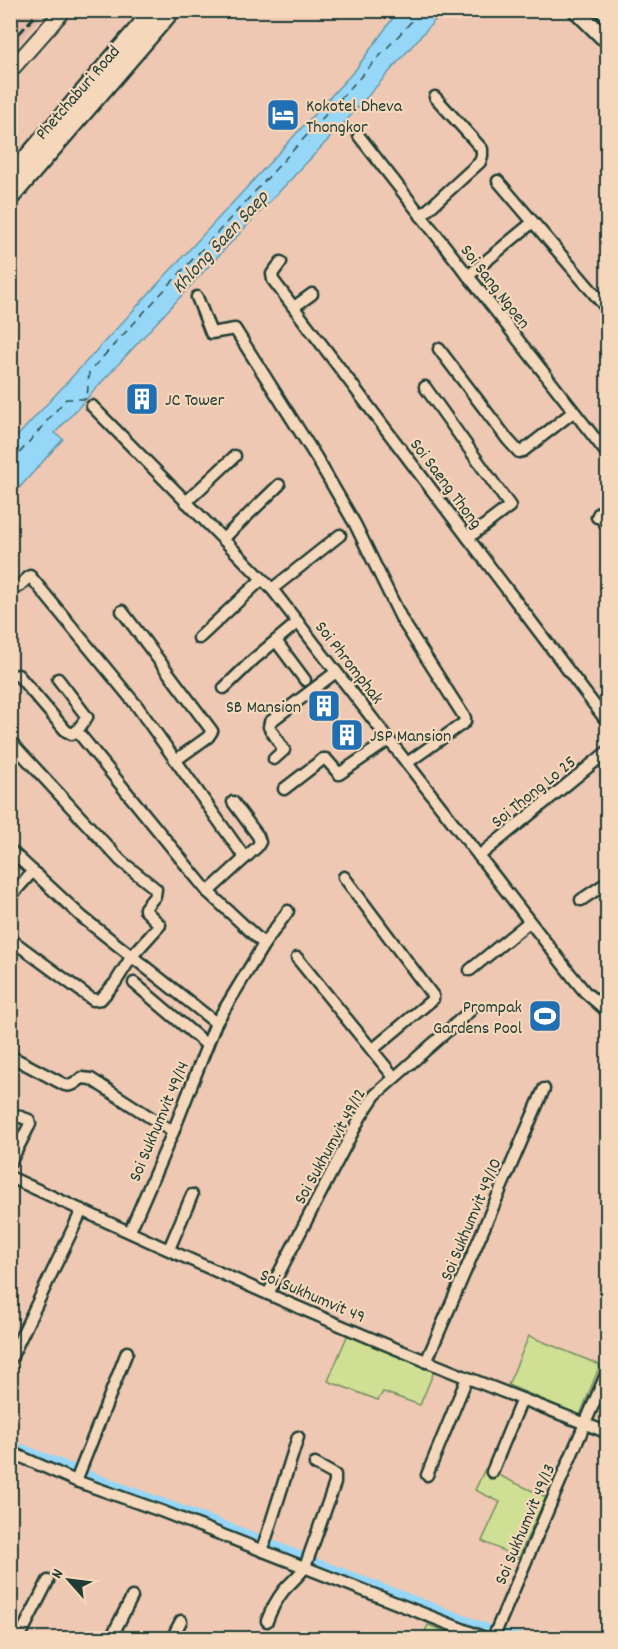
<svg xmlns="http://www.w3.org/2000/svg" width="618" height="1649" viewBox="0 0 618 1649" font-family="Dekko,sans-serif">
<rect width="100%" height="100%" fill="#eec8b2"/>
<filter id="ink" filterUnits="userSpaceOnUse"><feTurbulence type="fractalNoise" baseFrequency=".0167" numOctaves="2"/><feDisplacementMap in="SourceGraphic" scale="12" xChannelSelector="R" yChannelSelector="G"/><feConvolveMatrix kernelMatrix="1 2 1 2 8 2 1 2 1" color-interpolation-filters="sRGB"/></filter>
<g filter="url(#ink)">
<polygon fill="#e5baa9" points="11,11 47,11 11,51"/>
<g fill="#cfe094" stroke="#778e64" stroke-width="1.5">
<polygon points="348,1334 435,1369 420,1405 383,1392 378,1400 328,1381"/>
<polygon points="529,1336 600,1365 580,1415 508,1385"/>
<polygon points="485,1469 546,1497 518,1558 482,1541 500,1502 475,1490"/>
<polygon points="428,1625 464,1638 422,1638"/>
</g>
<g fill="#96d7f8" stroke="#69a" stroke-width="1.5">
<polygon points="398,11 443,11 345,122 204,271 55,433 63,439 11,497 11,443 356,69"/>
<polygon points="541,1003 558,1019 549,1030 531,1014"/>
</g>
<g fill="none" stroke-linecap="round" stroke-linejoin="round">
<polyline stroke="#96d7f8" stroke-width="9" points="10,1444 106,1482 239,1531 322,1565 488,1629 521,1638"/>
<polyline stroke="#2b4c48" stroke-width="1.5" stroke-dasharray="8 6" stroke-linecap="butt" points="10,464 66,399 87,399 89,372 422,10"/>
<g stroke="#1f3d34" stroke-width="15">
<g id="minor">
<polyline points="10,14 13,10"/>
<polyline points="359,136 608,455"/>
<polyline points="498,181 608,310"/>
<polyline points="421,216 480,162 482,156 482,149 435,97"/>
<polyline points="281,262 272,274 273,280 608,723"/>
<polyline points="468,276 533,222"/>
<polyline points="197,297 211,333 235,329 316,457 355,524 402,620 465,718 465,722 407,763"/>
<polyline points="294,307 312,294"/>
<polyline points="439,349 508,440 519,452 523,451 573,412"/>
<polyline points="425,387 510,506 468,538"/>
<polyline points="92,406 272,589 572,976 585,992 608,1012"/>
<polyline points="186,502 235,456"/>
<polyline points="608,506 599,513 597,517 600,517 608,527"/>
<polyline points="223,539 279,485"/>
<polyline points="10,584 18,587 30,576 137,706 245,858"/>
<polyline points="272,589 340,535"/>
<polyline points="122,611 212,731 208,737 176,760"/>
<polyline points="199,638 262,579"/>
<polyline points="276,641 305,680"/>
<polyline points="18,675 66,731 72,734 77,731"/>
<polyline points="58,679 87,717 77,731 208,892 264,944"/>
<polyline points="224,688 254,659 298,622"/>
<polyline points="10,741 121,861 156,889 155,896 145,908 145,910 160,925 132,956 115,983 101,999 93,1000 13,941"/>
<polyline points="274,759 284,750 269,727 270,722 336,672"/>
<polyline points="284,789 323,759 326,759 339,774 389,740"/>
<polyline points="10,850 82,917 216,1023"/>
<polyline points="479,856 608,751"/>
<polyline points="344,877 433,996 433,999 372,1050 394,1077"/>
<polyline points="208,892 257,847 260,842 258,836 233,802"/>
<polyline points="10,897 33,871"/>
<polyline points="581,900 608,882"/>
<polyline points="297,958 372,1050"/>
<polyline points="470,970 529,922"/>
<polyline points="134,983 207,1045"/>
<path d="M10,1056L65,1085C73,1087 76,1082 82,1078L91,1079L173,1132"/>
<polyline points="10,1113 29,1120 30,1124 10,1163"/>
<path d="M10,1177C147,1241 286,1304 426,1361C486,1386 547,1408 608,1433"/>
<polyline points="130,1231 173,1132 216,1023 264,944 288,911"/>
<polyline points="169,1249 192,1195"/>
<polyline points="268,1294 361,1116 375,1095 471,1010"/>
<polyline points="10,1360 82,1210"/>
<polyline points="426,1362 544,1089"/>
<polyline points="10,1452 76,1481 161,1511 485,1638"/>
<polyline points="492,1472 522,1399"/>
<polyline points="427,1475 467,1378"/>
<polyline points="76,1481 127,1352"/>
<polyline points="262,1551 298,1437"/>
<path d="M267,1621C271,1610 277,1599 284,1590C291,1582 299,1576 305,1567L335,1483V1475L315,1464"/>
<polyline points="19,1638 48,1581"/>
<polyline points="111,1638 132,1597"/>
<polyline points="172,1638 181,1621"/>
<polyline points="493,1638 608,1370"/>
</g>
</g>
<g stroke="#1f3d34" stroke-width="18">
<polyline id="tertiary" points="10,71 64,10"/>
</g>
<g stroke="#1f3d34" stroke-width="20">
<g id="secondary">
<polyline points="576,10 602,36 608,39"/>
<polyline points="603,10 608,15"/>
</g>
</g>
<g stroke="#1f3d34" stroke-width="21">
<g id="primary">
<polyline points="10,177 154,10"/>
<polyline points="10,198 172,10"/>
</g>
</g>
<use href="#minor" stroke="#f5d8bc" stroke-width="10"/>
<use href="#tertiary" stroke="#f5d8bc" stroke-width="14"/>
<use href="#secondary" stroke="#f5d8bc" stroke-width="15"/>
<use href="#primary" stroke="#f5d8bc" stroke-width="16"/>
<g stroke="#1f3d34" stroke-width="3" stroke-dasharray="9 4.5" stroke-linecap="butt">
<polyline points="10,24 22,10"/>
<polyline points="10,44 40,10"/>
</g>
</g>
</g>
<defs>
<g id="hotel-square" transform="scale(1.725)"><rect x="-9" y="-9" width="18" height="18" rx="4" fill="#1f6fb2" stroke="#f5d8bc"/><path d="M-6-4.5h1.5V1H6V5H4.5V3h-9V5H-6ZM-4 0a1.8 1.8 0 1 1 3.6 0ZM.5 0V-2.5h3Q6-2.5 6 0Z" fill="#fff"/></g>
<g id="building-square" transform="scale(1.725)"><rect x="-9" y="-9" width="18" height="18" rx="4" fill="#1f6fb2" stroke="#f5d8bc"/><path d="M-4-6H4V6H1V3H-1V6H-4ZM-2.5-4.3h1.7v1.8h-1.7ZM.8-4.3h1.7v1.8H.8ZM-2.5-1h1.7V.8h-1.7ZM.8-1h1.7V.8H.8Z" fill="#fff"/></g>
<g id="stadium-square" transform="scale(1.725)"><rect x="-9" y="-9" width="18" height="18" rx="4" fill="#1f6fb2" stroke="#f5d8bc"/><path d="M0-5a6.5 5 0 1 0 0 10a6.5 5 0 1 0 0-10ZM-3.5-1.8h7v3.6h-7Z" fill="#fff"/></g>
</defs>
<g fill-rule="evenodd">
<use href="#hotel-square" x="283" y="115"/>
<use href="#building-square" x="142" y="399"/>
<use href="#building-square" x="324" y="706"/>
<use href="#building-square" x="347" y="735"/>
<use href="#stadium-square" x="545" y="1016"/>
</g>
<g text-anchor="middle" stroke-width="4.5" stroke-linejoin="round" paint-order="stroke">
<g font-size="18" fill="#1f3d34" stroke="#f5d8bc">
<text transform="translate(77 92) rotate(-49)" y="6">Phetchaburi Road</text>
<text transform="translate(496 286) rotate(52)" y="6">Soi Sang Ngoen</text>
<text transform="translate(447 483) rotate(53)" y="6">Soi Saeng Thong</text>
<text transform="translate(350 662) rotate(52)" y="6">Soi Phromphak</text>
<text transform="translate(533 791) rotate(-39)" y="6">Soi Thong Lo 25</text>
<text transform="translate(158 1121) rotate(-67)" y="6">Soi Sukhumvit 49/14</text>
<text transform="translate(329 1146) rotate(-61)" y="6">Soi Sukhumvit 49/12</text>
<text transform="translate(470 1219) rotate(-67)" y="6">Soi Sukhumvit 49/10</text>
<text transform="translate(313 1295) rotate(23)" y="6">Soi Sukhumvit 49</text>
<text transform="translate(524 1524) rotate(-67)" y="6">Soi Sukhumvit 49/13</text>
</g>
<g font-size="18" fill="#1f3d34" stroke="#f5d8bc" text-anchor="start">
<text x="306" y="111">Kokotel Dheva<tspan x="306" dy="21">Thongkor</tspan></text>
<text x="165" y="405">JC Tower</text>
<text x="301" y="712" text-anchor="end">SB Mansion</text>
<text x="370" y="741">JSP Mansion</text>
<text x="522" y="1012" text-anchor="end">Prompak<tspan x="522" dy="21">Gardens Pool</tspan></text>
</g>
<g font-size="20" font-style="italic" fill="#2b4c48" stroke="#f5d8bc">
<text transform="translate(219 241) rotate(-47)" y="7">Khlong Saen Saep</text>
</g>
</g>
<rect width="618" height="1649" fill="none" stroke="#f5d8bc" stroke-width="36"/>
<rect x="18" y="18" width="582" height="1613" fill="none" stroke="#1f3d34" stroke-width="2" filter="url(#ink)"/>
<g transform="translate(69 1580) rotate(298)" stroke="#f5d8bc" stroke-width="4.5" paint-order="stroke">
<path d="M0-4.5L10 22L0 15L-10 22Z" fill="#1f3d34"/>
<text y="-9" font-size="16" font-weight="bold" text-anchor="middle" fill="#1f3d34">N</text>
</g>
</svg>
